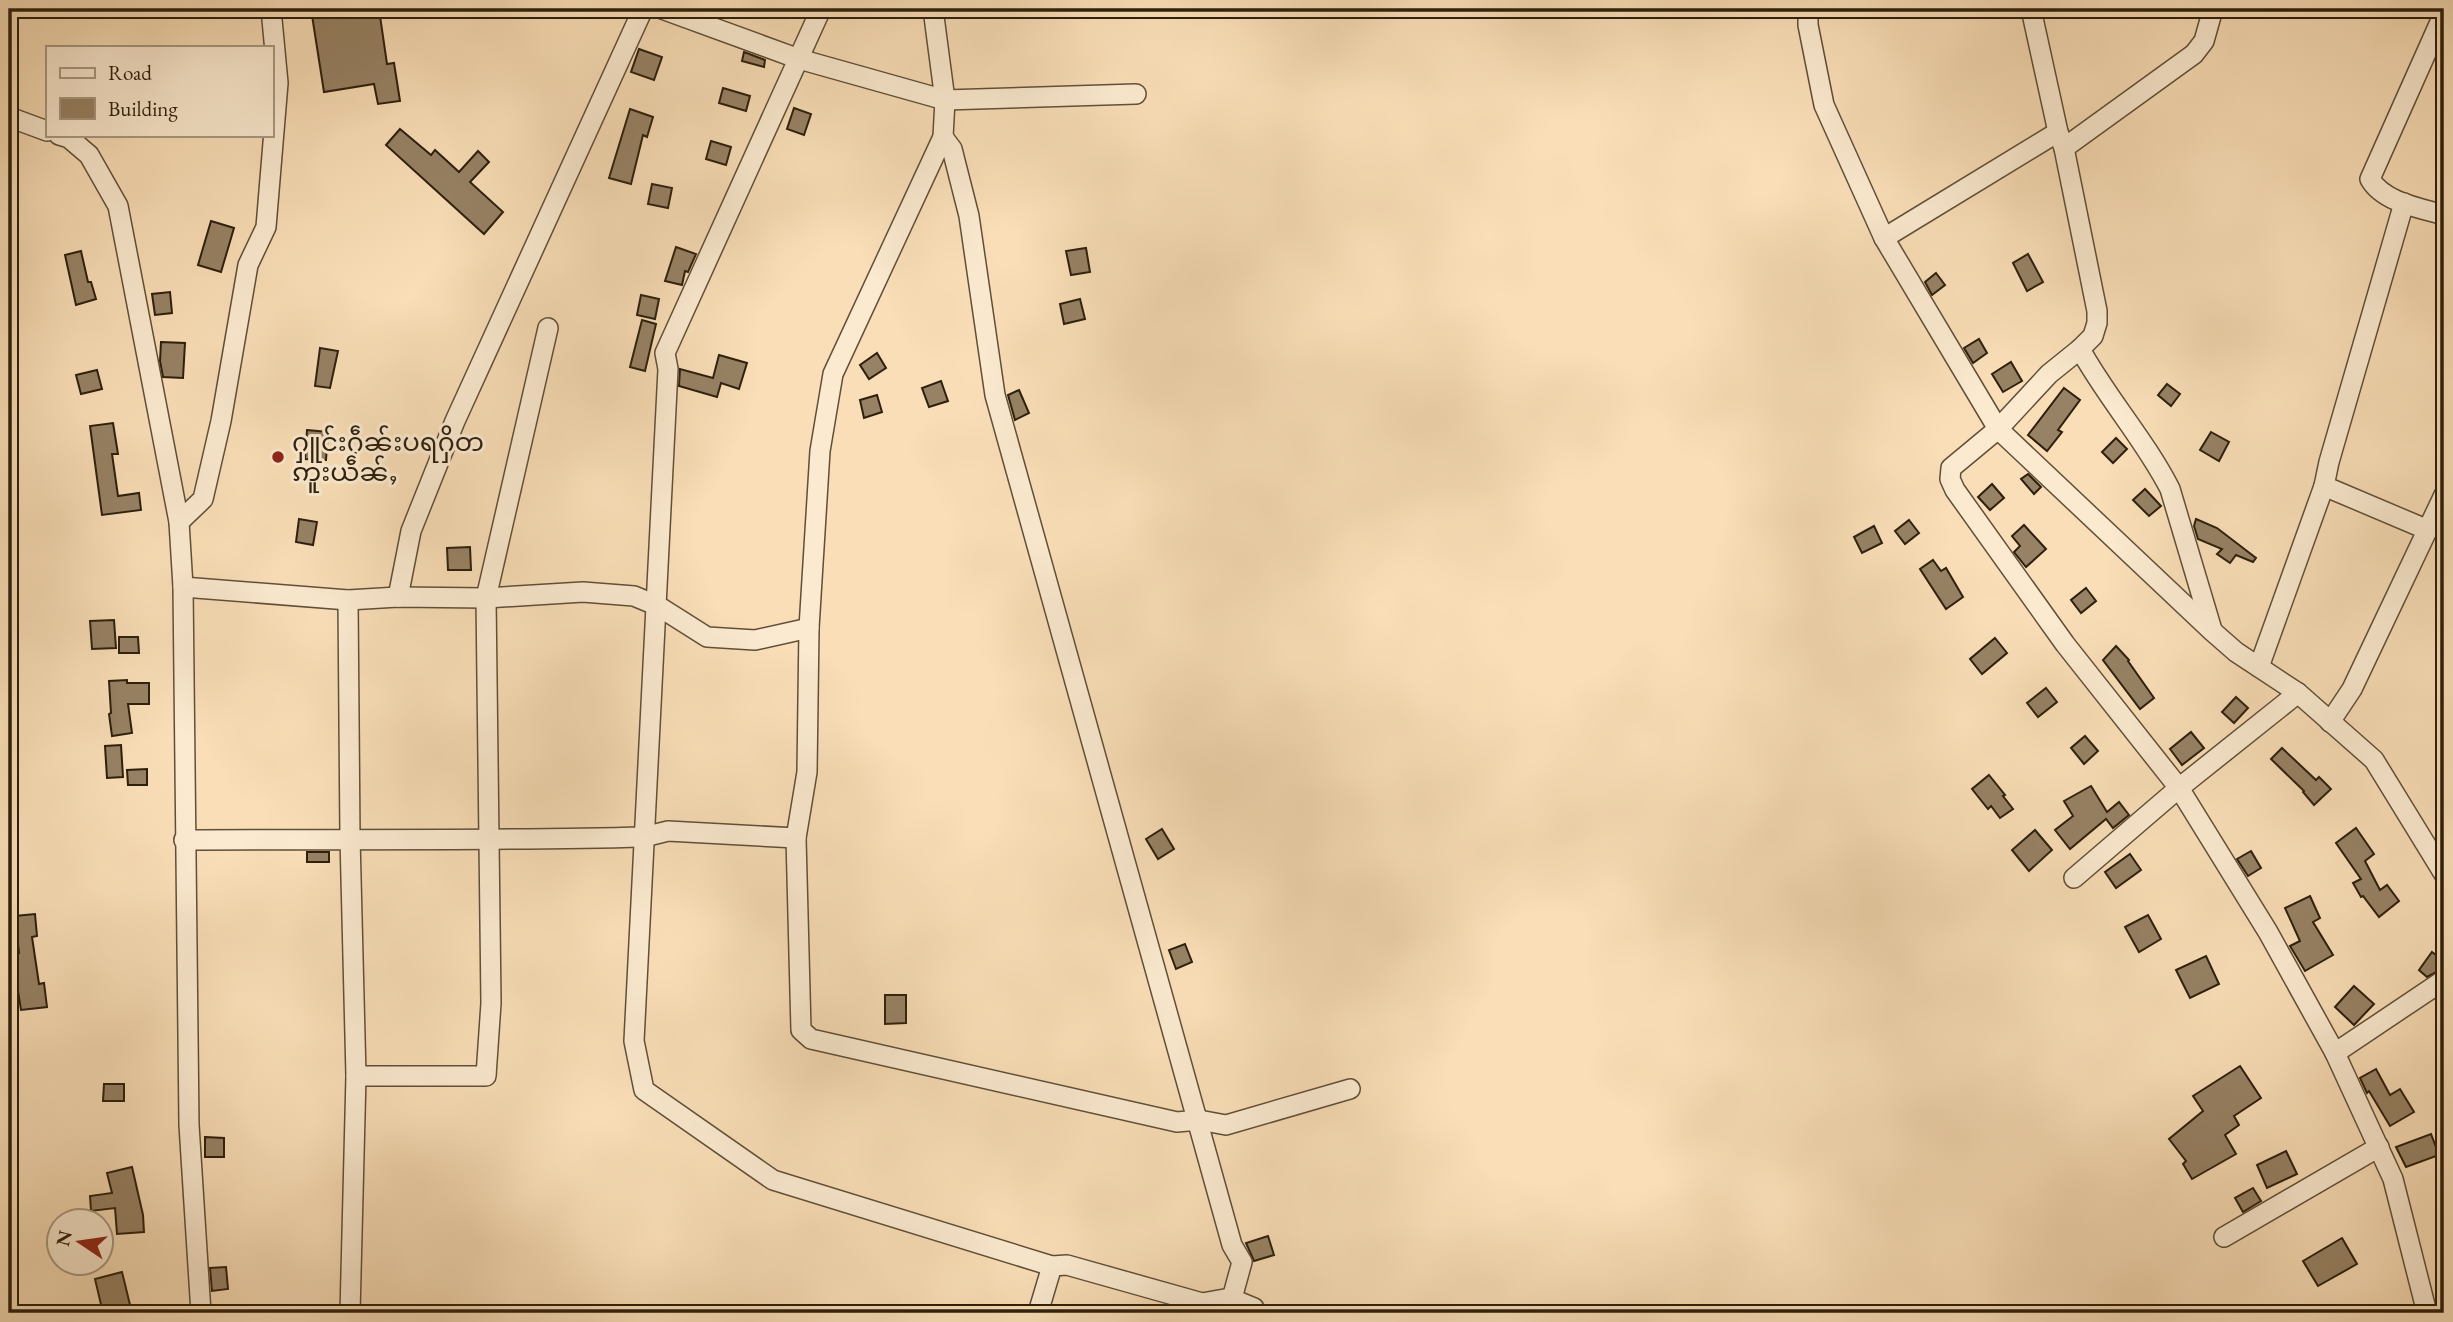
<svg xmlns="http://www.w3.org/2000/svg" width="2453" height="1322" viewBox="0 0 2453 1322" font-family="'EB Garamond','Noto Sans Myanmar',serif">
<rect width="100%" height="100%" fill="#f9deb7"/>
<filter id="stains"><feTurbulence type="fractalNoise" baseFrequency=".00286" numOctaves="4"/><feColorMatrix values="0 0 0 0 .2 0 0 0 0 .09 0 0 0 0 .02 0 0 0 .5 -.17"/></filter>
<radialGradient id="worn" r=".72"><stop offset=".6" stop-color="#630" stop-opacity="0"/><stop offset="1" stop-color="#630" stop-opacity=".3"/></radialGradient>
<g fill="#978265" stroke="#2d1f0d" stroke-width="2">
<polygon points="311,9 379,9 387,64 394,63 400,101 378,104 374,84 324,92"/>
<polygon points="639,49 662,57 654,80 631,72"/>
<polygon points="744,52 765,60 764,67 742,61"/>
<polygon points="723,88 750,96 746,111 719,103"/>
<polygon points="794,108 811,114 804,135 787,129"/>
<polygon points="630,109 653,117 647,137 643,135 631,184 609,178"/>
<polygon points="400,129 431,155 435,150 459,172 478,151 489,162 470,182 503,212 484,234 386,145"/>
<polygon points="711,141 731,147 726,165 706,159"/>
<polygon points="652,184 672,188 668,208 648,204"/>
<polygon points="211,221 234,228 221,272 198,265"/>
<polygon points="676,247 696,254 688,272 685,271 682,285 665,281"/>
<polygon points="1086,248 1090,272 1071,275 1066,251"/>
<polygon points="81,251 88,282 91,282 96,299 76,305 65,255"/>
<polygon points="2028,254 2043,282 2027,291 2013,263"/>
<polygon points="1936,273 1945,285 1932,295 1925,282"/>
<polygon points="170,292 172,313 155,315 152,294"/>
<polygon points="641,295 659,299 655,319 637,315"/>
<polygon points="1080,299 1085,319 1064,324 1060,304"/>
<polygon points="642,320 656,324 645,371 630,367"/>
<polygon points="1979,339 1987,353 1973,363 1964,348"/>
<polygon points="161,342 185,343 183,378 163,377 160,361"/>
<polygon points="320,348 338,351 330,388 315,386"/>
<polygon points="877,353 886,368 869,379 860,365"/>
<polygon points="719,355 747,363 739,389 721,383 717,397 679,386 680,369 713,378"/>
<polygon points="2011,362 2022,381 2003,392 1992,374"/>
<polygon points="97,370 102,389 81,394 76,375"/>
<polygon points="941,381 948,401 929,407 922,388"/>
<polygon points="2167,384 2180,394 2171,406 2158,395"/>
<polygon points="2064,388 2080,400 2058,430 2062,432 2047,451 2028,435"/>
<polygon points="1019,390 1029,413 1015,420 1008,395"/>
<polygon points="877,395 882,412 864,418 860,400"/>
<polygon points="113,423 118,454 112,454 118,496 139,493 141,510 102,515 90,426"/>
<polygon points="307,430 328,432 326,460 305,459"/>
<polygon points="2211,432 2229,442 2219,461 2200,450"/>
<polygon points="2116,438 2127,449 2113,463 2102,452"/>
<polygon points="2028,474 2041,487 2034,494 2021,479"/>
<polygon points="1992,484 2004,498 1990,510 1978,497"/>
<polygon points="2145,489 2161,506 2149,516 2133,500"/>
<polygon points="299,519 317,522 313,545 296,542"/>
<polygon points="2196,519 2217,528 2256,558 2253,562 2236,555 2230,563 2217,554 2222,549 2198,539 2194,526"/>
<polygon points="1909,520 1919,533 1905,544 1895,531"/>
<polygon points="2024,525 2046,549 2026,567 2014,552 2020,546 2012,536"/>
<polygon points="1874,526 1882,543 1862,553 1854,537"/>
<polygon points="470,547 471,570 448,570 447,548"/>
<polygon points="1933,560 1941,571 1946,568 1963,597 1946,609 1920,569"/>
<polygon points="2086,588 2096,601 2081,613 2071,600"/>
<polygon points="114,620 116,648 92,649 90,621"/>
<polygon points="119,637 138,637 139,653 119,653"/>
<polygon points="1995,638 2007,653 1982,674 1970,659"/>
<polygon points="2116,646 2129,660 2128,661 2154,698 2140,709 2103,660"/>
<polygon points="127,680 127,683 149,683 149,704 128,704 132,733 112,736 109,714 111,713 109,681"/>
<polygon points="2046,688 2057,702 2038,717 2027,703"/>
<polygon points="2236,697 2248,708 2234,723 2222,712"/>
<polygon points="2191,732 2204,748 2182,765 2170,749"/>
<polygon points="2085,736 2098,751 2084,764 2071,748"/>
<polygon points="121,745 123,777 107,778 105,746"/>
<polygon points="2282,748 2316,780 2319,777 2331,789 2314,805 2303,792 2304,791 2271,759"/>
<polygon points="147,769 147,785 128,785 127,770"/>
<polygon points="1989,775 2005,795 2003,796 2013,809 2000,818 1991,806 1988,809 1972,789"/>
<polygon points="2091,786 2107,812 2119,802 2129,815 2113,828 2106,819 2070,849 2055,830 2073,816 2064,801"/>
<polygon points="2356,828 2374,854 2365,861 2380,890 2387,885 2399,901 2379,917 2363,896 2361,897 2353,883 2361,879 2336,843"/>
<polygon points="1162,829 1174,849 1158,859 1146,839"/>
<polygon points="2035,830 2052,850 2029,871 2012,850"/>
<polygon points="2251,851 2261,868 2248,876 2237,859"/>
<rect x="307" y="852" width="22" height="10"/>
<polygon points="2130,854 2141,870 2116,888 2105,872"/>
<polygon points="2310,896 2320,918 2313,922 2333,955 2305,971 2290,946 2300,941 2285,908"/>
<polygon points="35,914 37,936 32,937 39,984 44,983 47,1007 21,1010 12,953 19,953 15,916"/>
<polygon points="2148,915 2161,939 2139,952 2125,927"/>
<polygon points="1185,944 1192,962 1176,969 1169,950"/>
<polygon points="2432,952 2444,961 2444,968 2427,977 2419,970"/>
<polygon points="2206,956 2219,984 2190,998 2176,970"/>
<polygon points="2354,986 2374,1004 2354,1025 2335,1007"/>
<polygon points="885,995 906,995 906,1023 885,1024"/>
<polygon points="2240,1066 2261,1098 2234,1116 2239,1125 2225,1135 2236,1154 2192,1179 2183,1164 2186,1161 2169,1139 2203,1111 2193,1096"/>
<polygon points="2376,1069 2390,1095 2400,1089 2414,1112 2390,1126 2369,1091 2367,1093 2360,1078"/>
<polygon points="104,1084 124,1084 124,1101 103,1101"/>
<polygon points="2431,1134 2439,1155 2406,1167 2396,1147"/>
<polygon points="205,1137 224,1138 224,1157 205,1157"/>
<polygon points="2286,1151 2297,1174 2267,1188 2257,1165"/>
<polygon points="132,1167 143,1215 144,1232 117,1234 115,1208 91,1211 90,1196 112,1193 107,1173"/>
<polygon points="2253,1188 2261,1201 2243,1212 2235,1198"/>
<polygon points="1268,1236 1274,1255 1254,1261 1246,1243"/>
<polygon points="2342,1238 2357,1264 2318,1286 2303,1261"/>
<polygon points="226,1267 228,1289 212,1291 210,1268"/>
<polygon points="122,1272 132,1313 103,1313 95,1279"/>
</g>
<g fill="none" stroke-linecap="round" stroke-linejoin="round">
<g stroke="#604f38" stroke-width="22">
<g id="minor">
<polyline points="662,9 799,59 945,100 1136,94"/>
<polyline points="821,9 665,353 668,369 634,1041 644,1090 773,1180 1052,1266 1067,1265 1202,1303 1230,1298 1254,1308 1256,1313"/>
<polyline points="933,9 945,100 943,137 833,374 820,451 809,628 807,772 796,838 801,1030 811,1039 1177,1122 1199,1120 1226,1125 1350,1089"/>
<polyline points="1808,9 1808,25 1824,105 1884,238 1998,429 2212,631 2236,652 2298,693 2374,760 2444,874"/>
<polyline points="2031,9 2058,132 2064,148 2097,311 2097,323 2093,336 2080,349 2049,374 1998,429 1951,468 1950,479 1955,490 2065,644 2179,788 2268,932 2335,1053 2393,1179 2427,1313"/>
<path d="M2444,13L2370,179C2383,202 2420,208 2444,215"/>
<polyline points="9,117 47,131"/>
<polyline points="59,135 69,138 89,155 118,206 179,522 183,587 189,1125 201,1313"/>
<polyline points="943,137 952,149 969,216 995,395 1232,1245 1242,1262 1228,1313"/>
<polyline points="2064,148 2194,54 2204,41 2213,9"/>
<polyline points="2404,203 2329,462 2324,486 2428,530"/>
<polyline points="1884,238 2058,132"/>
<path d="M2080,349C2107,398 2145,440 2170,489L2212,630"/>
<polyline points="179,522 203,499 221,421 248,265 266,227 278,83 271,9"/>
<polyline points="183,587 348,600 398,597 486,598 583,592 634,596 658,606 707,637 755,640 809,628"/>
<polyline points="398,597 411,531 455,421 643,9"/>
<polyline points="348,600 350,838 356,1076 350,1313"/>
<polyline points="2259,667 2324,486"/>
<polyline points="2330,722 2352,689 2444,495"/>
<path d="M184,840C337,839 490,841 644,837L668,831L796,838"/>
<polyline points="2074,878 2179,788 2298,693"/>
<polyline points="2335,1053 2444,980"/>
<polyline points="356,1076 486,1076 491,1003 486,598 548,328"/>
<polyline points="2224,1237 2379,1147"/>
<polyline points="1038,1313 1052,1266"/>
</g>
</g>
<use href="#minor" stroke="#fbead0" stroke-width="19"/>
</g>
<circle fill="#8f2418" stroke="#fbead0" stroke-width="2.5" cx="278" cy="457" r="7"/>
<g text-anchor="middle" stroke-width="6" stroke-linejoin="round" paint-order="stroke">
<g font-size="26" fill="#2d1f0d" stroke="#fbead0" text-anchor="start">
<text x="292" y="451">ႁူင်းႁဵၼ်းပရႁိတ<tspan x="292" dy="30">ဢူးယဵၼ်ႇ</tspan></text>
</g>
</g>
<rect width="2453" height="1322" fill="none" stroke="#f9deb7" stroke-width="35"/>
<rect x="10" y="10" width="2432" height="1301" fill="none" stroke="#2d1f0d" stroke-width="3.5"/>
<rect x="18" y="18" width="2418" height="1287" fill="none" stroke="#2d1f0d" stroke-width="2"/>
<rect x="46" y="46" width="228" height="91" fill="#fbead0" stroke="#a99982" stroke-width="2"/>
<rect x="60" y="68" width="35" height="10" fill="#fbead0" stroke="#a99982" stroke-width="2"/>
<text x="108" y="80" font-size="21" fill="#2d1f0d">Road</text>
<rect x="60" y="98" width="35" height="21" fill="#978265" stroke="#a99982" stroke-width="2"/>
<text x="108" y="116" font-size="21" fill="#2d1f0d">Building</text>
<g transform="translate(80 1242) rotate(283)"><circle r="33" fill="#fbead0" stroke="#a99982" stroke-width="2"/>
<path d="M0-5L12 26L0 18L-12 26Z" fill="#8f2418"/>
<text y="-10" font-size="19" font-weight="bold" text-anchor="middle" fill="#2d1f0d">N</text>
</g>
<rect width="100%" height="100%" filter="url(#stains)"/>
<rect width="100%" height="100%" fill="url(#worn)"/>
</svg>
